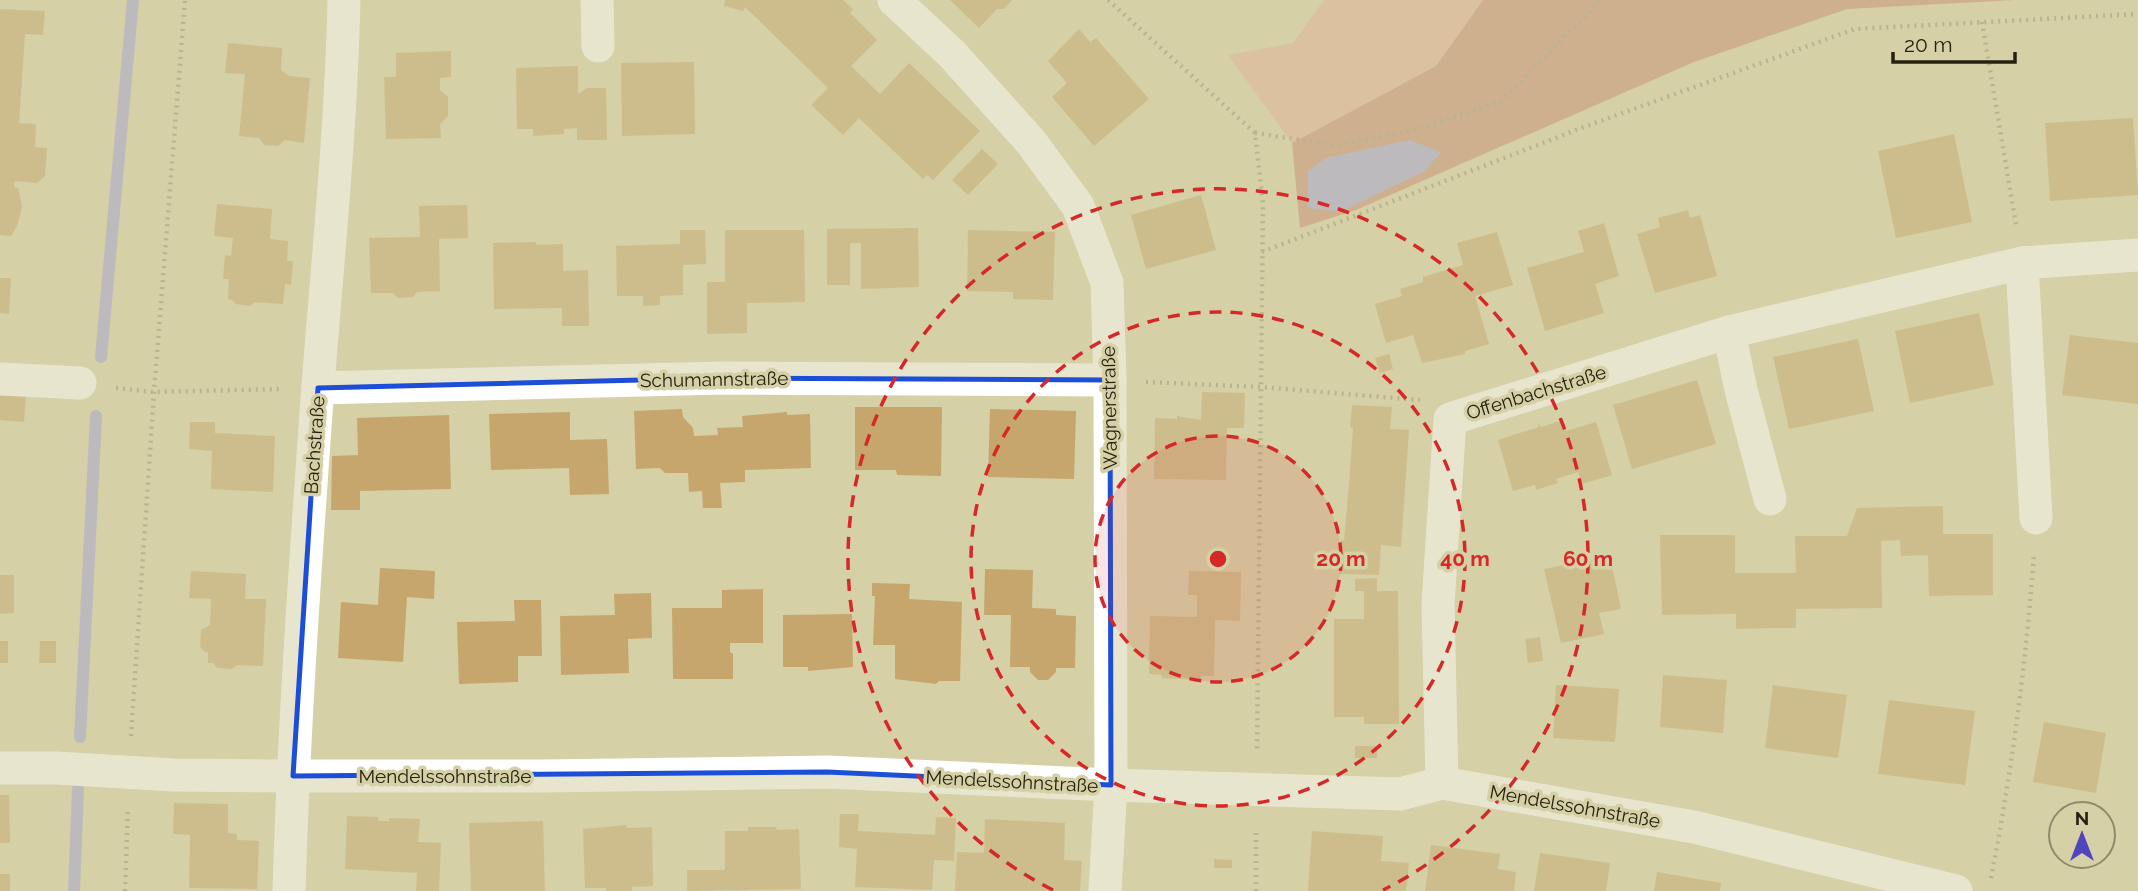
<svg xmlns="http://www.w3.org/2000/svg" width="2138" height="891" viewBox="0 0 2138 891" font-family="Raleway,sans-serif">
<rect width="100%" height="100%" fill="#d5d0a6"/>
<polygon fill="#e4af9c" points="1324,0 1483,0 1436,66 1292,143 1228,55 1293,43"/>
<polygon fill="#c78972" points="1483,0 2015,0 1847,9 1694,62 1356,210 1300,228 1292,143 1436,66"/>
<polygon fill="#9da1da" points="1409,140 1441,152 1425,171 1340,212 1308,208 1308,171 1326,158"/>
<g fill="none" stroke-linecap="round" stroke-linejoin="round">
<g stroke="#9da1da" stroke-width="12">
<polyline points="101,357 133,0"/>
<polyline points="80,737 96,416"/>
<polyline points="74,891 78,789"/>
</g>
</g>
<g fill="#c6a66d">
<polygon points="725,0 843,0 853,9 850,13 877,40 851,66 880,94 909,63 980,131 933,180 927,175 923,179 859,118 843,135 811,105 828,88 745,7 743,11 724,6"/>
<polygon points="950,0 1012,0 1004,9 997,9 979,28"/>
<polygon points="0,9 45,11 43,35 25,34 19,123 36,124 35,147 47,148 45,176 37,183 15,181 14,187 18,188 22,206 17,226 11,236 0,235"/>
<polygon points="1079,29 1090,42 1096,38 1149,99 1094,146 1052,97 1067,83 1048,61"/>
<polygon points="228,43 282,48 281,70 289,76 310,78 304,143 285,140 278,146 264,145 259,138 239,136 245,74 225,73"/>
<polygon points="451,51 451,77 440,78 440,90 448,97 448,116 440,124 441,138 386,139 384,77 396,77 396,53"/>
<polygon points="694,62 695,134 622,136 621,63"/>
<polygon points="578,66 578,94 587,88 606,88 607,140 577,140 577,128 564,129 564,134 533,136 533,129 517,129 516,68"/>
<polygon points="2133,118 2138,195 2050,201 2045,123"/>
<polygon points="1954,134 1972,222 1896,238 1878,151"/>
<polygon points="982,149 998,164 968,195 952,180"/>
<polygon points="1201,195 1216,250 1146,269 1131,215"/>
<polygon points="217,204 272,209 270,239 288,241 287,261 293,261 291,285 285,284 283,304 255,302 250,306 236,304 232,300 228,299 229,279 223,279 225,255 231,256 233,238 214,236"/>
<polygon points="467,205 468,238 439,239 440,291 417,292 413,297 398,298 393,293 371,293 369,238 420,237 419,206"/>
<polygon points="1688,210 1690,218 1700,215 1717,276 1655,293 1637,234 1660,227 1658,218"/>
<polygon points="1604,223 1619,276 1595,284 1604,313 1545,331 1527,268 1584,252 1578,231"/>
<polygon points="918,228 919,287 861,289 861,243 850,243 850,285 827,285 827,229"/>
<polygon points="680,230 705,230 706,264 683,265 683,295 660,296 660,305 643,306 643,296 617,296 616,246 680,244"/>
<polygon points="725,230 804,230 805,302 747,303 747,333 707,334 707,282 725,282"/>
<polygon points="968,230 1055,232 1053,300 1013,299 1013,292 967,291"/>
<polygon points="1497,232 1513,285 1475,296 1489,344 1465,351 1465,354 1422,363 1413,335 1386,343 1375,304 1402,296 1400,289 1423,282 1423,277 1463,265 1457,243"/>
<polygon points="536,242 536,245 563,244 563,271 588,270 589,326 562,326 562,308 494,309 493,243"/>
<polygon points="0,278 11,278 9,314 0,313"/>
<polygon points="1979,313 1994,385 1910,403 1895,331"/>
<polygon points="2070,335 2138,343 2138,404 2062,395"/>
<polygon points="1858,339 1874,411 1789,429 1773,357"/>
<polygon points="1389,354 1393,369 1380,373 1375,358"/>
<polygon points="1697,380 1716,444 1632,469 1613,405"/>
<polygon points="0,392 26,394 24,422 0,420"/>
<polygon points="1202,392 1245,393 1244,428 1227,428 1226,480 1154,479 1155,418 1177,419 1177,416 1201,420"/>
<polygon points="1352,405 1392,407 1390,429 1409,430 1401,547 1381,545 1379,575 1339,574 1341,540 1344,541 1349,484 1353,428 1350,427"/>
<polygon points="855,407 942,407 941,476 897,475 896,470 855,470"/>
<polygon points="682,409 683,417 693,428 694,436 718,435 717,428 743,427 742,416 787,412 787,415 810,414 811,468 745,470 745,482 720,483 722,508 703,508 702,491 689,492 688,473 665,473 660,468 636,469 634,411"/>
<polygon points="990,409 1076,411 1074,479 988,477"/>
<polygon points="570,412 570,440 607,439 609,494 570,495 569,468 491,470 489,414"/>
<polygon points="449,415 451,489 360,491 360,510 331,510 332,456 358,455 357,418"/>
<polygon points="1563,420 1566,431 1596,422 1612,475 1582,484 1578,472 1556,479 1558,483 1536,490 1535,485 1513,491 1498,440 1539,427 1538,424 1542,427"/>
<polygon points="190,422 215,422 215,433 275,436 273,492 211,489 212,451 189,449"/>
<polygon points="1943,506 1943,534 1993,534 1993,595 1929,596 1928,555 1901,556 1900,540 1881,541 1882,608 1796,609 1796,628 1776,628 1736,629 1736,614 1662,615 1660,535 1735,535 1735,573 1796,573 1795,536 1847,536 1857,508"/>
<polygon points="1610,556 1621,609 1599,613 1604,634 1561,643 1544,569"/>
<polygon points="380,568 435,571 434,599 407,597 403,662 338,658 341,602 378,605"/>
<polygon points="985,569 1033,570 1032,608 1056,609 1056,615 1076,616 1075,668 1056,668 1056,672 1048,680 1038,680 1030,672 1030,667 1010,667 1011,615 984,615"/>
<polygon points="191,571 246,574 245,599 266,599 263,666 237,665 232,669 217,668 213,663 208,663 208,652 205,652 200,647 201,630 210,625 211,599 189,598"/>
<polygon points="1189,571 1241,572 1240,621 1215,620 1214,676 1201,676 1200,680 1162,678 1162,675 1149,674 1150,616 1197,617 1197,595 1188,595"/>
<polygon points="0,575 14,575 14,613 0,614"/>
<polygon points="1377,578 1377,591 1398,591 1399,724 1364,724 1364,717 1334,717 1334,619 1364,619 1364,591 1355,591 1355,579"/>
<polygon points="872,583 910,584 909,599 962,602 960,681 939,681 936,684 895,679 895,645 873,645 875,596 872,596"/>
<polygon points="763,589 763,643 730,643 730,652 733,654 733,679 673,679 672,608 722,608 722,590"/>
<polygon points="651,593 652,638 628,639 629,673 561,675 560,616 615,615 614,594"/>
<polygon points="514,600 541,600 542,656 518,656 518,682 459,684 457,622 515,621"/>
<polygon points="852,614 853,667 808,671 808,667 783,667 783,615"/>
<polygon points="1540,637 1543,661 1528,663 1525,639"/>
<rect x="0" y="641" width="8" height="22"/>
<polygon points="40,641 56,641 56,663 39,663"/>
<polygon points="1663,675 1727,680 1723,733 1660,727"/>
<polygon points="1556,685 1619,689 1615,742 1553,738"/>
<polygon points="1773,685 1847,695 1838,758 1765,748"/>
<polygon points="1889,700 1975,711 1965,785 1878,774"/>
<polygon points="2044,722 2106,733 2096,793 2033,782"/>
<rect x="1355" y="746" width="22" height="12"/>
<polygon points="0,795 9,795 10,843 0,843"/>
<polygon points="174,803 228,804 228,833 237,834 237,840 259,841 257,889 189,888 190,835 173,834"/>
<polygon points="840,814 859,814 858,831 935,835 936,817 956,818 954,861 934,860 932,890 855,887 857,849 839,847"/>
<polygon points="347,816 378,817 378,821 389,821 389,818 420,819 418,842 441,843 439,891 416,891 417,873 345,869"/>
<polygon points="985,819 1065,823 1064,860 1082,861 1080,891 955,891 957,852 984,853"/>
<polygon points="543,821 545,891 471,891 469,823"/>
<polygon points="627,825 627,828 652,827 653,886 632,887 632,891 606,891 606,888 585,888 583,829"/>
<polygon points="748,827 776,827 777,830 799,829 801,889 687,891 687,870 725,870 725,831 748,831"/>
<polygon points="1312,831 1383,836 1381,861 1409,863 1406,891 1308,891"/>
<polygon points="1431,845 1500,854 1498,869 1516,872 1514,891 1425,891"/>
<polygon points="1540,853 1610,863 1606,891 1534,891"/>
<polygon points="1214,859 1232,860 1232,868 1214,868"/>
<polygon points="1657,872 1721,883 1720,891 1654,891"/>
<rect x="0" y="874" width="10" height="17"/>
</g>
<g fill="none" stroke-linecap="round" stroke-linejoin="round">
<g stroke="#979272" stroke-width="4.5" stroke-dasharray="2 5" stroke-linecap="butt">
<polyline points="1108,0 1255,133 1263,203 1257,752"/>
<polyline points="1982,22 2016,225"/>
<polyline points="1255,133 1335,145 1415,130 1502,101 1601,0"/>
<polyline points="1262,252 1584,127 1855,29 2138,14"/>
<polyline points="1146,382 1261,387 1420,400"/>
<polyline points="116,388 154,392 282,389"/>
<polyline points="131,736 154,392 185,0"/>
<path d="M1991,878C2012,770 2026,663 2034,554"/>
<polyline points="125,891 128,808"/>
<polyline points="1256,891 1256,828"/>
</g>
<g stroke="#fff" stroke-width="33">
<polyline points="597,0 598,46"/>
<polyline points="894,0 952,54 1031,142 1078,206 1107,283 1110,380 1111,785 1105,891"/>
<polyline points="2022,263 2036,518"/>
<polyline points="1729,332 1741,390 1770,499"/>
<polyline points="0,379 80,383"/>
<polyline points="318,388 723,378 1110,380"/>
<polyline points="0,768 56,768 174,775 293,776 543,776 827,772 1111,785 1400,794 1442,783 1694,827 1956,891"/>
<polyline points="1442,783 1438,604 1450,419 1729,332 2022,263 2138,255"/>
<path d="M289,891C294,722 306,553 318,385C328,257 341,129 344,0"/>
</g>
</g>
<path d="M0 0H2138V891H0ZM723,378L1110,380L1111,785L827,772L293,776L318,388Z" fill="#d5d0a6" fill-opacity=".55" fill-rule="evenodd"/>
<path fill="none" stroke="#1d4ed8" stroke-width="5" stroke-linejoin="round" d="M723,378L1110,380L1111,785L827,772L293,776L318,388Z"/>
<circle cx="1218" cy="559" r="123" fill="#d62828" fill-opacity=".12"/>
<g fill="none" stroke="#d62828" stroke-width="3.5" stroke-dasharray="12 9">
<circle cx="1218" cy="559" r="123"/>
<circle cx="1218" cy="559" r="247"/>
<path d="M1053 890A370 370 0 1 1 1383 890"/>
</g>
<g text-anchor="middle" stroke-width="7" stroke-linejoin="round" paint-order="stroke">
<g font-size="19" fill="#242111" stroke="#d5d0a6">
<text transform="translate(714 379) rotate(-1)" y="7">Schumannstraße</text>
<text transform="translate(1536 392) rotate(-17)" y="7">Offenbachstraße</text>
<text transform="translate(1109 408) rotate(-91)" y="7">Wagnerstraße</text>
<text transform="translate(314 445) rotate(-86)" y="7">Bachstraße</text>
<text x="445" y="783">Mendelssohnstraße</text>
<text transform="translate(1012 781) rotate(3)" y="7">Mendelssohnstraße</text>
<text transform="translate(1575 806) rotate(10)" y="7">Mendelssohnstraße</text>
</g>
</g>
<circle cx="1218" cy="559" r="10" fill="#d62828" stroke="#d5d0a6" stroke-width="3.5"/>
<g font-size="21" text-anchor="middle" font-weight="bold" fill="#d62828" stroke="#d5d0a6" stroke-width="7" stroke-linejoin="round" paint-order="stroke">
<text x="1341" y="566">20 m</text>
<text x="1465" y="566">40 m</text>
<text x="1588" y="566">60 m</text>
</g>
<g transform="translate(2082 835)"><circle r="33" fill="#d5d0a6" stroke="#8e8a6a" stroke-width="2"/>
<path d="M0-5L12 26L0 18L-12 26Z" fill="#5045bc"/>
<text y="-10" font-size="19" font-weight="bold" text-anchor="middle" fill="#242111">N</text>
</g>
<path d="M1893 52v10h122v-10" fill="none" stroke="#242111" stroke-width="3.5"/>
<text x="1904" y="52" font-size="21" fill="#242111" stroke="#d5d0a6" stroke-width="5" paint-order="stroke">20 m</text>
</svg>
